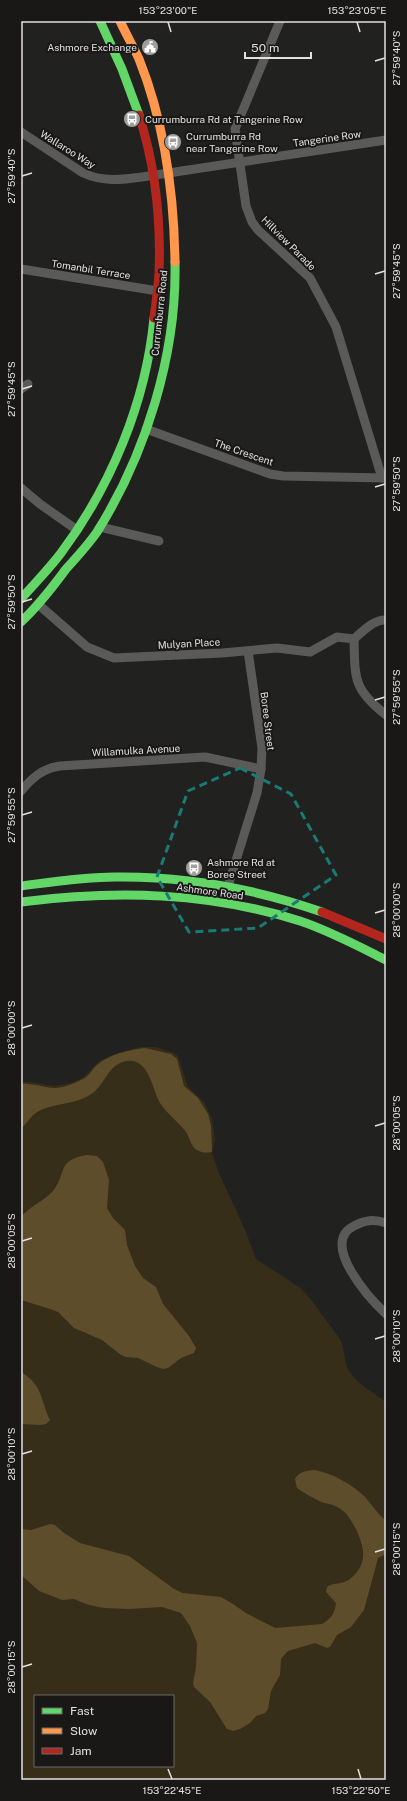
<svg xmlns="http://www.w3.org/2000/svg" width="407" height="1801" viewBox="0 0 407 1801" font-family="'Public Sans',sans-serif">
<rect width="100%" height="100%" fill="#212120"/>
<path fill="#372e1a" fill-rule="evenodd" d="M141,1047H156L174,1053L178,1056L188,1087L204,1102L212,1119L215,1140L212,1152L218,1171L246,1232L256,1259L299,1287L309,1297L340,1339C345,1349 344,1360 348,1369C353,1381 375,1394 386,1402V1780H21V1082C35,1080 48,1088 61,1085C68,1084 78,1081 84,1077C90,1072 93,1066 100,1061C112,1054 127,1050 141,1047ZM35,1696H173V1766H35Z"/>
<g fill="#5d4d2a">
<path d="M145,1048L171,1054L177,1059L184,1086L198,1098L208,1114L211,1126L212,1152C206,1153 202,1153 197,1150C191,1147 190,1138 186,1132C178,1121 167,1114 160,1103C152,1089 149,1058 127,1061C110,1063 106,1081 95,1091C79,1105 59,1102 41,1110C32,1113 28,1123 21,1128V1084C33,1083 43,1088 55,1088C63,1088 73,1084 81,1080C89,1077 91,1071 96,1066C109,1054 129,1050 145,1048Z"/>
<path d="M87,1155L97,1156L103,1162L109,1180L107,1208L113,1218L125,1230L127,1245L135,1266L143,1278L156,1287L163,1304L189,1336L196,1348L194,1353L181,1358L168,1368L163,1369L157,1367L138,1358L126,1357L121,1355L102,1340L74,1328L58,1312L53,1310L21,1300V1217C30,1206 44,1201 53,1191C67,1174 56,1160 87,1155Z"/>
<path d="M21,1372C43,1385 40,1399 50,1420L46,1424L40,1425L21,1424Z"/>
<path d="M315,1470C333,1474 352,1484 365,1497C372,1505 378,1514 386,1521V1554L378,1558L364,1610L351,1627L337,1635L330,1647L327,1648L315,1643L288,1651L281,1659L280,1675L271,1691L268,1709L265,1713L256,1716L250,1723L240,1729L233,1731L227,1729L210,1702L194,1687L193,1683L196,1667L197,1643L190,1626L181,1613L162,1607L129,1609L104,1608L89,1605L74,1599L62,1600L39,1591L21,1575V1529L31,1530L50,1524L55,1525L64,1533L80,1543L129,1556L174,1589L183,1593L221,1597L233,1604L246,1613L275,1628L322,1624C331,1619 335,1613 336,1603L326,1592L327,1587C333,1582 343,1585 350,1579C368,1564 365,1549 356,1529C351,1521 348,1513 339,1508C333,1504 327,1504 321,1502C313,1498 304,1493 297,1488L295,1479C300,1471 305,1471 315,1470Z"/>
</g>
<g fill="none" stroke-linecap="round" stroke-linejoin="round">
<g stroke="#5a5a59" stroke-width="9">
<polyline points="280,21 235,129 246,206 252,222 258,230 310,278 336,327 382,478"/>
<path d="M21,132L83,173C103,182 121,180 142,177L386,140"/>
<polyline points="21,269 158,291"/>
<polyline points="21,389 28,384"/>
<polyline points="146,429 270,474 283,476 386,478"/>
<polyline points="21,488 40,504 77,530"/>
<polyline points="100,527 159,541"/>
<path d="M39,605L87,647L114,658L222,653L277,648L310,652L337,637L354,639C362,632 374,619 386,620"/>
<path d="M354,639C355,679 353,689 386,715"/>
<path d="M21,791C32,778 43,768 60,766L205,757L261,769"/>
<polyline points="228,886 257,793 261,769 262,748 248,651"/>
<path d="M386,1223C374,1219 365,1220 354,1226C319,1243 370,1299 386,1314"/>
</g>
<g stroke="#63d668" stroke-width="9">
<polyline points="100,21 122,69 139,115"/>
<path d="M21,599C34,584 49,569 61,553C111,486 146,402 154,318"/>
<path d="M21,622C38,606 52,588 66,569C77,557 88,545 97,532C146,454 177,354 175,262"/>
<path d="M21,886C52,882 84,877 115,877C186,876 256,889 322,912"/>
<path d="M21,902C117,890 208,892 300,921C330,931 358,946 386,960"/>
</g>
<path stroke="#ff974d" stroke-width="9" d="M120,21C126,34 133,46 139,59C165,124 174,192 175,262"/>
<g stroke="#b3261e" stroke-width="9">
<path d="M139,115C155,165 161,221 159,273C158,288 156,303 154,318"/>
<polyline points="322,912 386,939"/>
</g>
</g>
<path fill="none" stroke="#1a7b74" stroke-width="3" stroke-dasharray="8 5" stroke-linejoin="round" d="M240,768L291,794L336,875L258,928L189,932L157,877L188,791Z"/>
<path fill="none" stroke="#e2e1e0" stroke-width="1.5" d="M168,22L171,32M357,22L360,32M375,61L385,58M22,176L32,173M375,274L385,271M22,389L32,386M375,487L385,484M22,602L32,599M375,700L385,697M22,815L32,812M375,913L385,910M22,1028L32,1025M375,1126L385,1123M22,1241L32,1238M375,1339L385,1336M22,1454L32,1451M375,1552L385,1549M22,1667L32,1664M168,1769L172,1779M358,1769L361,1779"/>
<defs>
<g id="civic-disc" transform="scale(0.9)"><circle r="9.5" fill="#9e9e9d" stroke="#191816"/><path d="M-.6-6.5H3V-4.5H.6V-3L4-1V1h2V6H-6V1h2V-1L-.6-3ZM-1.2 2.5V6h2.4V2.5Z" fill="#fff"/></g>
<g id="bus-disc" transform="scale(0.9)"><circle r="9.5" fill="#9e9e9d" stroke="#191816"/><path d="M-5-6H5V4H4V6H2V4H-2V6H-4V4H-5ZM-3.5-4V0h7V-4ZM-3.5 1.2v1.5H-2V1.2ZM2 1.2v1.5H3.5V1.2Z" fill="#fff"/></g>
</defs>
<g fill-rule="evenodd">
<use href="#civic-disc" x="150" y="47"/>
<use href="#bus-disc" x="132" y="119"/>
<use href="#bus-disc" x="173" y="142"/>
<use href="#bus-disc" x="194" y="868"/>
</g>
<g text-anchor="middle" stroke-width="4" stroke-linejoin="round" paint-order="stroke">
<g font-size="10" fill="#e2e1e0" stroke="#191816" text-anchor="start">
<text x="137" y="51" text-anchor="end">Ashmore Exchange</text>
<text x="145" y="123">Currumburra Rd at Tangerine Row</text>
<text x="186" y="140">Currumburra Rd<tspan x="186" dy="12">near Tangerine Row</tspan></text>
<text x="207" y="866">Ashmore Rd at<tspan x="207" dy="12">Boree Street</tspan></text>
</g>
<g font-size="10" fill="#e2e1e0" stroke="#191816">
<text transform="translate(327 138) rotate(-8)" y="4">Tangerine Row</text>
<text transform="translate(68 149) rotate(32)" y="4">Wallaroo Way</text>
<text transform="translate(289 243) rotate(45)" y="4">Hillview Parade</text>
<text transform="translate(91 269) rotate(9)" y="4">Tomanbil Terrace</text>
<text transform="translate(159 313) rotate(-84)" y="4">Currumburra Road</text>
<text transform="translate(244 452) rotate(19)" y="4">The Crescent</text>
<text transform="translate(189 643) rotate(-3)" y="4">Mulyan Place</text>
<text transform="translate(268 721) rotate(83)" y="4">Boree Street</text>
<text transform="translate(136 750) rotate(-3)" y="4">Willamulka Avenue</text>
<text transform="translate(210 891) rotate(8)" y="4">Ashmore Road</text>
</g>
</g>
<rect width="407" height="1801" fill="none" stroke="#191816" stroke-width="44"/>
<rect x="34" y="1695" width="140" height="72" fill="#191816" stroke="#696867"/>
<rect x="42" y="1708" width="20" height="6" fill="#63d668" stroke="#696867"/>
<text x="70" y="1715" font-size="12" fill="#e2e1e0">Fast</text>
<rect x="42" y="1728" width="20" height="6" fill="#ff974d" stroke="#696867"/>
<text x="70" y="1735" font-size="12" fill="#e2e1e0">Slow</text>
<rect x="42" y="1748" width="20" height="6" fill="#b3261e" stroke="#696867"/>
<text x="70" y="1755" font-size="12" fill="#e2e1e0">Jam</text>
<path d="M245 52v6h66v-6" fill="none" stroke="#e2e1e0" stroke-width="2"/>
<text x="251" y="52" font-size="12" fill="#e2e1e0" stroke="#191816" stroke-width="3" paint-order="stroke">50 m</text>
<rect x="22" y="22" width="363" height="1757" fill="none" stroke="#e2e1e0" stroke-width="1.5"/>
<g font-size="10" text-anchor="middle" fill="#e2e1e0">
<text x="168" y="14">153°23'00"E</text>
<text x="357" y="14">153°23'05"E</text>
<text transform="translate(396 58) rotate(-90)" y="4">27°59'40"S</text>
<text transform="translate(11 176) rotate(-90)" y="4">27°59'40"S</text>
<text transform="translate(396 271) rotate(-90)" y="4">27°59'45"S</text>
<text transform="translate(11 389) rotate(-90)" y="4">27°59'45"S</text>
<text transform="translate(396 484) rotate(-90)" y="4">27°59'50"S</text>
<text transform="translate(11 602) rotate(-90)" y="4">27°59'50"S</text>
<text transform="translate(396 697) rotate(-90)" y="4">27°59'55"S</text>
<text transform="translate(11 815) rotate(-90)" y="4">27°59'55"S</text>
<text transform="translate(396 910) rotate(-90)" y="4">28°00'00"S</text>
<text transform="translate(11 1028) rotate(-90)" y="4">28°00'00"S</text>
<text transform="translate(396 1123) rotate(-90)" y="4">28°00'05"S</text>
<text transform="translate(11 1241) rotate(-90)" y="4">28°00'05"S</text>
<text transform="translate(396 1336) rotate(-90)" y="4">28°00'10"S</text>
<text transform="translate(11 1454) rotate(-90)" y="4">28°00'10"S</text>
<text transform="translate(396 1549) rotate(-90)" y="4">28°00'15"S</text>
<text transform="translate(11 1667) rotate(-90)" y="4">28°00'15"S</text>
<text x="172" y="1794">153°22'45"E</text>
<text x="361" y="1794">153°22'50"E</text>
</g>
</svg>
